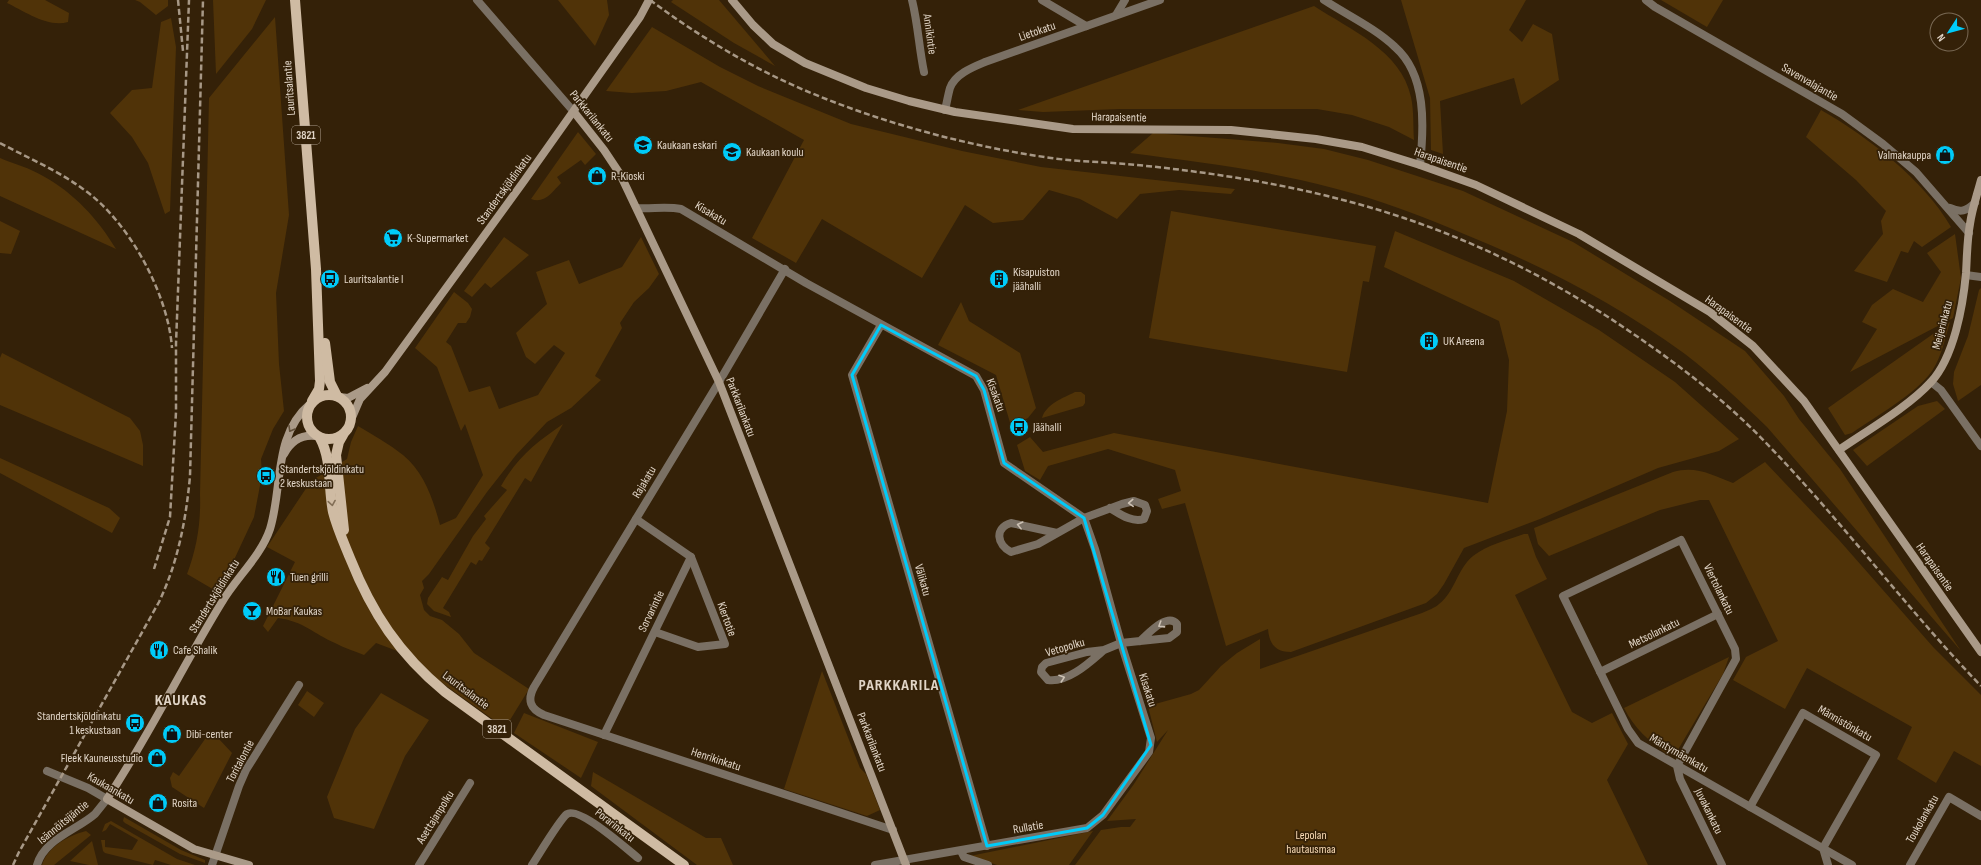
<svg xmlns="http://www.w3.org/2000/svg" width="1981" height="865" viewBox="0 0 1981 865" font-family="'Sofia Sans Condensed',sans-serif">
<rect width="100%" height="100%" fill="#342108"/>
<g fill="#503308">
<path d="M9,0H45L69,13L68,22C48,28 24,11 7,3Z"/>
<polygon points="135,0 168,0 168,6 156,15 140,2"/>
<polygon points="213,0 266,0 252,29 216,74"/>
<polygon points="558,0 607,0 609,15 595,46"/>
<polygon points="673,0 719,0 775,66 734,43 671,2"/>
<polygon points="1401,0 1526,0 1509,30 1522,42 1533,24 1552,34 1559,80 1521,105 1514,78 1440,101 1443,154 1431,150 1430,98"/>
<polygon points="1661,0 1723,0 1707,27"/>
<path d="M1314,6C1351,30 1401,51 1411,97C1414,111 1413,126 1414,140L1389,127L1352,115L1317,109H1120L1043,112L1018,110Z"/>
<path d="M275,17L289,215L276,293L279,364L284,411L273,429L261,459L262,475L254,517L233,562L216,591L187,574C197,548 201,522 200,494L209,98Z"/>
<polygon points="171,18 176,47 170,211 165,214 148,163 132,137 110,113 132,90 152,88 161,22"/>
<polygon points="652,27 720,67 758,86 851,124 962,151 1041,167 1235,189 1231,194 1179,190 1140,194 1117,219 1080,199 1049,190 1023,220 993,223 965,205 922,278 822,219 796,263 752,238 804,140 701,82 666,91 632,93 606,91"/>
<path d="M1821,110C1868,137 1924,180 1951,227L1922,247L1914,241L1908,253L1901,251L1887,282L1854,271L1883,234L1881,221L1886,211L1856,180L1806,137Z"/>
<path d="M578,132L596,154L585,165L581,160L557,177L561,183C552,192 545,204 531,199Z"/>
<path d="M1153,133L1278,143L1324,149L1368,160L1463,191L1573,242L1670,301L1745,351L1784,396L1799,419L1840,469L1961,651L1767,427C1741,402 1714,376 1685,354C1617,304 1541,265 1464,234C1422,216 1378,199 1333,188C1267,170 1198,162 1130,153Z"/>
<path d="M0,158C14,164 30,168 43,176C74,193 98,219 116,249L0,196Z"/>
<polygon points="1171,211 1376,246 1369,282 1363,281 1347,372 1149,338"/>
<polygon points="0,221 20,231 11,254 0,253"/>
<path d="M1395,231L1514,281L1599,330L1675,382L1739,439L1719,451L1658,468L1540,519L1464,548L1444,584L1437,594L1426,603L1291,652C1275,652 1269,643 1268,629L1226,646L1185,503L1162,509L1158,499L1181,491L1175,470L1108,449L1048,466L1040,480L1025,471L1017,445L1030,437L1043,452L1114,433L1488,503L1507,411L1509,360L1499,321L1384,267Z"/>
<polygon points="1955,234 1961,278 1953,318 1850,372 1877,329 1862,322 1872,305 1893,289 1923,302 1941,272 1927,253"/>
<polygon points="504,237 529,255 491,288 485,283 472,297 464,291"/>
<path d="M641,237L659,274L649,288L634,302L620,323L622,328L595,376L601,380L571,408L547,422L516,455L487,492L429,574L422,581L424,588L420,595L424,610L430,616L442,620L459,634L474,653L529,689L505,728L438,680L416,658L376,643L364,655C355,651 344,648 335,643C314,634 303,621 278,618L268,632L263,626L295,562L267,547L311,481L347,459L351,442L358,426C373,435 389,444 403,455C424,472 433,499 440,525L456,518L483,475L465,424L461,431L437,367L415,348L454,292L468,303L472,309L470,317L466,323H458L446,342L451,346L469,392L490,386L499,409L538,395L565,353L554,345L535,364L526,357L516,333L547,304L536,272L569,260L579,284L622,267Z"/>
<polygon points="1981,288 1981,385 1958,401 1953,384 1954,372 1968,336 1979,290"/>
<polygon points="961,302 969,321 1020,353 1036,408 1028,418 1011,426 996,375 938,345"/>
<path d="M1950,322C1945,338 1942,356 1932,371C1916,394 1876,416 1852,433L1845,435L1828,408Z"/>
<polygon points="2,353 130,418 140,431 143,445 143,466 0,405 0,358"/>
<path d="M1075,392H1081L1085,395V403L1083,406L1042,418C1046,404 1063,398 1075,392Z"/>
<polygon points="1937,401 1945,409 1867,466 1853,450 1918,406"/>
<path d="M563,424L531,482L525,478L485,543L490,548L482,561L479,560L476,565L471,562L443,608L449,612L451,617L434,611L427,604L428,598L442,577L448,580L473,536L486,519L484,516L507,490L501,486C518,456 536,443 563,424Z"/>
<polygon points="0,458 109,508 120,518 112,533 0,473"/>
<path d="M1765,462L1839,540L1934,648L1981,695V766L1954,751L1936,783L1897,759L1912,727L1807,668L1785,709L1733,680L1746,657L1778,641L1709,500H1700L1660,510L1549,556L1538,544L1534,528L1673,472C1695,465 1713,475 1733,483Z"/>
<path d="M1524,534H1528L1536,557L1547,579L1515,595L1572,712L1592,723L1612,713L1628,744L1607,780L1648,865H1075L1101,830L1121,827H1130L1136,819L1107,821L1134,784L1168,730L1157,742L1148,706L1191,694L1199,690L1221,666L1237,653L1260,639V669L1422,613C1428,610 1435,608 1439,604C1455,592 1457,569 1473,556C1487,545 1507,540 1524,534Z"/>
<path d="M1729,657L1723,674L1676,753L1667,754C1649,741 1634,728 1624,708Z"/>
<polygon points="822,671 860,768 866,774 880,810 867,816 784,789"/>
<polygon points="307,691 324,703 314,717 298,705"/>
<polygon points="381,693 429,720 405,756 374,829 334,818 327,797 355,729"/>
<polygon points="524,713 598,742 581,778 514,733"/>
<polygon points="210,732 218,738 232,753 204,808 172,787 170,778 173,772 179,776"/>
<polygon points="593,772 706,838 721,838 733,865 697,865 591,786"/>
<polygon points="124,817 181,850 205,860 205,863 180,854 125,823 123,821"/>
<polygon points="111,821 177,859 195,865 171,865 155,860 153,865 105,853 103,851 101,840 105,840 105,847 132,850 138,840 110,824 106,830 102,832 105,824"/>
<path d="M86,831L91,835L54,865H42C48,846 68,836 86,831Z"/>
<polygon points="1093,831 1069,865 997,865 970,856"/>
<polygon points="92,841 98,865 89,865 70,861"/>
</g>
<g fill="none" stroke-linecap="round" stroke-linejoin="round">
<g stroke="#7a7064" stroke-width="8">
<polyline points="477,0 574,112"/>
<path d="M912,0C918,24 919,48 924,72"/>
<polyline points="1042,0 1086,26"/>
<path d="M1324,0C1347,15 1375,28 1395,47C1427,75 1424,127 1420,165"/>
<polyline points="1646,0 1655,7 1842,114 1883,144 1916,172 1969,233"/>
<polyline points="1116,15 1125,0"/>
<path d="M945,110C947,102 948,95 950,88C955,74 973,67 985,62L1160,0"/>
<path d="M637,208C652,209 667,206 681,209L806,283L976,376L984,390L1004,463L1084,518L1095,549L1121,643L1151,738L1149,752L1103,815L1087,828L875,865"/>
<path d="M1950,208C1961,213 1966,211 1975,203"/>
<path d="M785,269L719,382L534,687C527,700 530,709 544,715L893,830"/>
<polyline points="1966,275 1981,277"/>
<polyline points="881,325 852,375 987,846"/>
<polyline points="1931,382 1941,390 1981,446"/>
<path d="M1057,533L1011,523C994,528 997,545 1011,552L1038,544L1084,518L1122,504L1134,501L1145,505L1147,511L1144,519C1132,523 1120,514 1110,508"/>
<polyline points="655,632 698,647 725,644 691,557"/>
<path d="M1104,650C1090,662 1068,683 1048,680L1041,672L1042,667L1046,663L1087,652L1104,650L1121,643L1169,638L1177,632V624C1167,612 1148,634 1140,641"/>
<polyline points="1600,672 1718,614"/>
<polyline points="604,735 691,557 636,519"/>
<polyline points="1750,807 1803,713 1876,755 1823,848 1828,865"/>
<polyline points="961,851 964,857 988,865"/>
<path d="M37,865C44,839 77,830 95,814C99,809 103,804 107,799L88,788L47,771"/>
<polyline points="212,865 239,786 246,770 299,685"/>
<polyline points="419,865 470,783"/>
<path d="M532,865C538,856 560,819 567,814C579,806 627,849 638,858"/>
<polyline points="1722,865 1680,779 1677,766 1736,659 1735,649 1681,540 1563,596 1628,729 1638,743 1852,865"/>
<polyline points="1910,865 1949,797 1981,816"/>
</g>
<g stroke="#aa9a88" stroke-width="8">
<polyline points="732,0 753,25 773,44 805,63 866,88 909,101 955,112 1073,129 1231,130 1316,139 1362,147 1420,165 1476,185 1579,234 1710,312 1753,346 1804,401 1981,652"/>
<polyline points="574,112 604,150 620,174 719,382 906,865"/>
<polyline points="339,397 348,398 367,388"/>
<polyline points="351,420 360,399 385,372 524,181 640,17 649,0"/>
<path d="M1839,450C1868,430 1908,407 1931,382C1954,357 1963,306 1966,273C1967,257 1967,240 1970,224C1972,209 1977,195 1981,180"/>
<path d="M284,454C291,441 301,434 316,436"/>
<path d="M249,865L194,849L107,799C149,736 182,667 222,602C236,578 261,556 270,529C283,487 273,435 310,404"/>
</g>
<g stroke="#cfbba3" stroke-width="10">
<polyline points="295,0 316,269 320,381 319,389 312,401"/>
<polyline points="325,343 330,382 337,396"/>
<circle cx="329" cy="417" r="22"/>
<polyline points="343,435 339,442 336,455 344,530"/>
<path d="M320,438C332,460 328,488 333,512C337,528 344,543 350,558C372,613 399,654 445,692L684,865"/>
</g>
<g stroke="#a79886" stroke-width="2.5" stroke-dasharray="6 3" stroke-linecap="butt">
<polyline points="178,0 183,51"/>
<path d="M650,0C697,35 750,67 804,90C882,123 967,146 1051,158C1080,162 1109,162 1137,165C1228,174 1317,189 1404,218C1490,247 1570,289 1645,342C1690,373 1732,407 1770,447C1844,524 1908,610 1981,686"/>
<path d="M0,143C28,158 57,170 83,189C128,220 168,293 172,348"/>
<polyline points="154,569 170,517 176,412 176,344 189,0"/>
<path d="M13,865L19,852L159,602C178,562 186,520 190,476L203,0"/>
</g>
</g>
<defs><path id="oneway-chevron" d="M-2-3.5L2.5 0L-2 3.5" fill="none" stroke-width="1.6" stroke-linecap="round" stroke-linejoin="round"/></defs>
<use stroke="#63513b" href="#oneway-chevron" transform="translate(291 429) rotate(120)"/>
<use stroke="#826e56" href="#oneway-chevron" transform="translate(332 503) rotate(81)"/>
<g stroke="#ccc1b3">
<use href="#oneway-chevron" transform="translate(1131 503) rotate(177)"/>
<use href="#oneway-chevron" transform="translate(1020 525) rotate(-166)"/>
<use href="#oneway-chevron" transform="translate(1161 625) rotate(148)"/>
<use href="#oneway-chevron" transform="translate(1062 678) rotate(-19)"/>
</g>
<path fill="none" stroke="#00cbf9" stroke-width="3" stroke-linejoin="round" d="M881,325L976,376L984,390L1004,463L1084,518L1151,745L1103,815L1087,828L987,846L852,375Z"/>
<defs>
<g id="school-disc" transform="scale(1)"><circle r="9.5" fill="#00cbf9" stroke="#342108"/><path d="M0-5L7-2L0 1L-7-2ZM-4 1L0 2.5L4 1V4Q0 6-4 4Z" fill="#111"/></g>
<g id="shop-disc" transform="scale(1)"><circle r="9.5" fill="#00cbf9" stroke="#342108"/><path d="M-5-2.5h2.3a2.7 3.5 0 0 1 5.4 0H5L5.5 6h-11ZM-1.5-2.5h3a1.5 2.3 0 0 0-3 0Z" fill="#111"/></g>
<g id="supermarket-disc" transform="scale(1)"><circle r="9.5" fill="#00cbf9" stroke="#342108"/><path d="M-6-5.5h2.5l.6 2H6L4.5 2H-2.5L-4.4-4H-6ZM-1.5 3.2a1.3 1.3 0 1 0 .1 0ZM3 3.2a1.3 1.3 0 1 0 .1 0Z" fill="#111"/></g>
<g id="bus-disc" transform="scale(1)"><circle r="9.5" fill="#00cbf9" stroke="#342108"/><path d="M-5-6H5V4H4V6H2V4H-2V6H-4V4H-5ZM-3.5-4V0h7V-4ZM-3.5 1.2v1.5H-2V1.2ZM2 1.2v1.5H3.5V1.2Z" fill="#111"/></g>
<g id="building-disc" transform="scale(1)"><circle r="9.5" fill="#00cbf9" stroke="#342108"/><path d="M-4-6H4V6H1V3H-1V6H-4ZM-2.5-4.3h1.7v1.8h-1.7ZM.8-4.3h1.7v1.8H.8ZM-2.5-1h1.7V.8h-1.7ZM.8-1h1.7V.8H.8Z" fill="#111"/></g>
<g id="restaurant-disc" transform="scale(1)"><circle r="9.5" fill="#00cbf9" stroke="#342108"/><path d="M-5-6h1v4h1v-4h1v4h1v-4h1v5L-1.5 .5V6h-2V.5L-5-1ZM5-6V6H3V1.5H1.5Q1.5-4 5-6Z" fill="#111"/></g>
<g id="bar-disc" transform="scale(1)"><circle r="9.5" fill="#00cbf9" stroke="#342108"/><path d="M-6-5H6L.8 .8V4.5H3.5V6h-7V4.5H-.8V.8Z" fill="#111"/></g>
</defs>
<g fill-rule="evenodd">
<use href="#school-disc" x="643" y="145"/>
<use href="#school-disc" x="732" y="152"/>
<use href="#shop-disc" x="1945" y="155"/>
<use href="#shop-disc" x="597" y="176"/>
<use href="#supermarket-disc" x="393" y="238"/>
<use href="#bus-disc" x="330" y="279"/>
<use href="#building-disc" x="999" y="279"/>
<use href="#building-disc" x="1429" y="341"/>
<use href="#bus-disc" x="1019" y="427"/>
<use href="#bus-disc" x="266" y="476"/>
<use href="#restaurant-disc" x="276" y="577"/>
<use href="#bar-disc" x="252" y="611"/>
<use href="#restaurant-disc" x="159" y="650"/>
<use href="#bus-disc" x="135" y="723"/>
<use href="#shop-disc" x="172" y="734"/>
<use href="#shop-disc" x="157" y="758"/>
<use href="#shop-disc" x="158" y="803"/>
</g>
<g text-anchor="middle" stroke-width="3.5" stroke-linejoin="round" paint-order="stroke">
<g fill="#342108" stroke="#ad9f8e" stroke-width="1">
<rect x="292" y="126" width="28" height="18" rx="3"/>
<rect x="483" y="720" width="28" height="18" rx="3"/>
</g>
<g font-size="11" font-weight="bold" fill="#e1d5c7">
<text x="306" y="139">3821</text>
<text x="497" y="733">3821</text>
</g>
<g font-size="12" fill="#e1d5c7" stroke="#342108">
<text transform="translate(1037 31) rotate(-19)" y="4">Lietokatu</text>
<text transform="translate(930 34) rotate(82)" y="4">Annikintie</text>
<text transform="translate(1810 82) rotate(30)" y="4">Savenvalajantie</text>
<text transform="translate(289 88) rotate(-94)" y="4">Lauritsalantie</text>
<text transform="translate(592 116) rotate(51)" y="4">Parkkarilankatu</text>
<text transform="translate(1119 117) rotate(1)" y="4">Harapaisentie</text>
<text transform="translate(1441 160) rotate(19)" y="4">Harapaisentie</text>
<text transform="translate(504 189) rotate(-54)" y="4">Standertskjöldinkatu</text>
<text transform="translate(711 213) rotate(31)" y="4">Kisakatu</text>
<text transform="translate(1729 314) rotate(36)" y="4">Harapaisentie</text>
<text transform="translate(1942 325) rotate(-75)" y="4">Meijerinkatu</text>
<text transform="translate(996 395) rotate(70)" y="4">Kisakatu</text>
<text transform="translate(741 407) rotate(69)" y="4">Parkkarilankatu</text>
<text transform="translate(644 482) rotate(-59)" y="4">Rajakatu</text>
<text transform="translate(1935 567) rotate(55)" y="4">Harapaisentie</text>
<text transform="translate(923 580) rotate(74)" y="4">Välikatu</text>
<text transform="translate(1719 589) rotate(64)" y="4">Viertolankatu</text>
<text transform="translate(214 596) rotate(-58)" y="4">Standertskjöldinkatu</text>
<text transform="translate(651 611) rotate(-64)" y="4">Sorvarintie</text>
<text transform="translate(727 619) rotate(70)" y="4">Kiertotie</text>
<text transform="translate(1654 633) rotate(-26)" y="4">Metsolankatu</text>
<text transform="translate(1065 647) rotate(-16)" y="4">Vetopolku</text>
<text transform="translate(466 690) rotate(37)" y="4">Lauritsalantie</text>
<text transform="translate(1148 690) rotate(72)" y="4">Kisakatu</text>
<text transform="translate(1845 723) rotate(30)" y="4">Männistönkatu</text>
<text transform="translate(872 742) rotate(69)" y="4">Parkkarilankatu</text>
<text transform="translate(1679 753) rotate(30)" y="4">Mäntymäenkatu</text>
<text transform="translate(716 759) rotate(18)" y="4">Henrikinkatu</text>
<text transform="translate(240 761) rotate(-62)" y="4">Toritalontie</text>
<text transform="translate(111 788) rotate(30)" y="4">Kaukaankatu</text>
<text transform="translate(1709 811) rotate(64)" y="4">Juvakankatu</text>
<text transform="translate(435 817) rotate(-58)" y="4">Asettajanpolku</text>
<text transform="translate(1922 819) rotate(-60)" y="4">Toukolankatu</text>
<text transform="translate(63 822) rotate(-39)" y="4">Isännöitsijäntie</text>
<text transform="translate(615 825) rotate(38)" y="4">Porarinkatu</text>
<text transform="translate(1028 827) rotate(-10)" y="4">Rullatie</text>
</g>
<g font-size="12" fill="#e1d5c7" stroke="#342108" text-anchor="start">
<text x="657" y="149">Kaukaan eskari</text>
<text x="746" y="156">Kaukaan koulu</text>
<text x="1931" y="159" text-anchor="end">Valmakauppa</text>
<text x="611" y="180">R-Kioski</text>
<text x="407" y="242">K-Supermarket</text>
<text x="1013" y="276">Kisapuiston<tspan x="1013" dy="14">jäähalli</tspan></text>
<text x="344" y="283">Lauritsalantie I</text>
<text x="1443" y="345">UK Areena</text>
<text x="1033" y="431">Jäähalli</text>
<text x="280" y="473">Standertskjöldinkatu<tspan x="280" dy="14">2 keskustaan</tspan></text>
<text x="290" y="581">Tuen grilli</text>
<text x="266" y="615">MoBar Kaukas</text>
<text x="173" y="654">Cafe Shalik</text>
<text x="121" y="720" text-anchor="end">Standertskjöldinkatu<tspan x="121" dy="14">1 keskustaan</tspan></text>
<text x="186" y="738">Dibi-center</text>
<text x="143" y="762" text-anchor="end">Fleek Kauneusstudio</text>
<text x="172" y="807">Rosita</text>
</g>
<g font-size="12" fill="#fbdcb7" stroke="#342108">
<text x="1311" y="839">Lepolan<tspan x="1311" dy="14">hautausmaa</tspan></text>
</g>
<g font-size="16" font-weight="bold" letter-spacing="1" fill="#e1d5c7" stroke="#342108">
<text x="899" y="690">PARKKARILA</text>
<text x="181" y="705">KAUKAS</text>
</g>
</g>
<g transform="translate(1949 32) rotate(234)"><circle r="19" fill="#342108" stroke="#796954"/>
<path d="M0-3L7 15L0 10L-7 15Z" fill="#00cbf9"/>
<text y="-6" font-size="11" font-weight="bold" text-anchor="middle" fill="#e1d5c7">N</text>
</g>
</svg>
